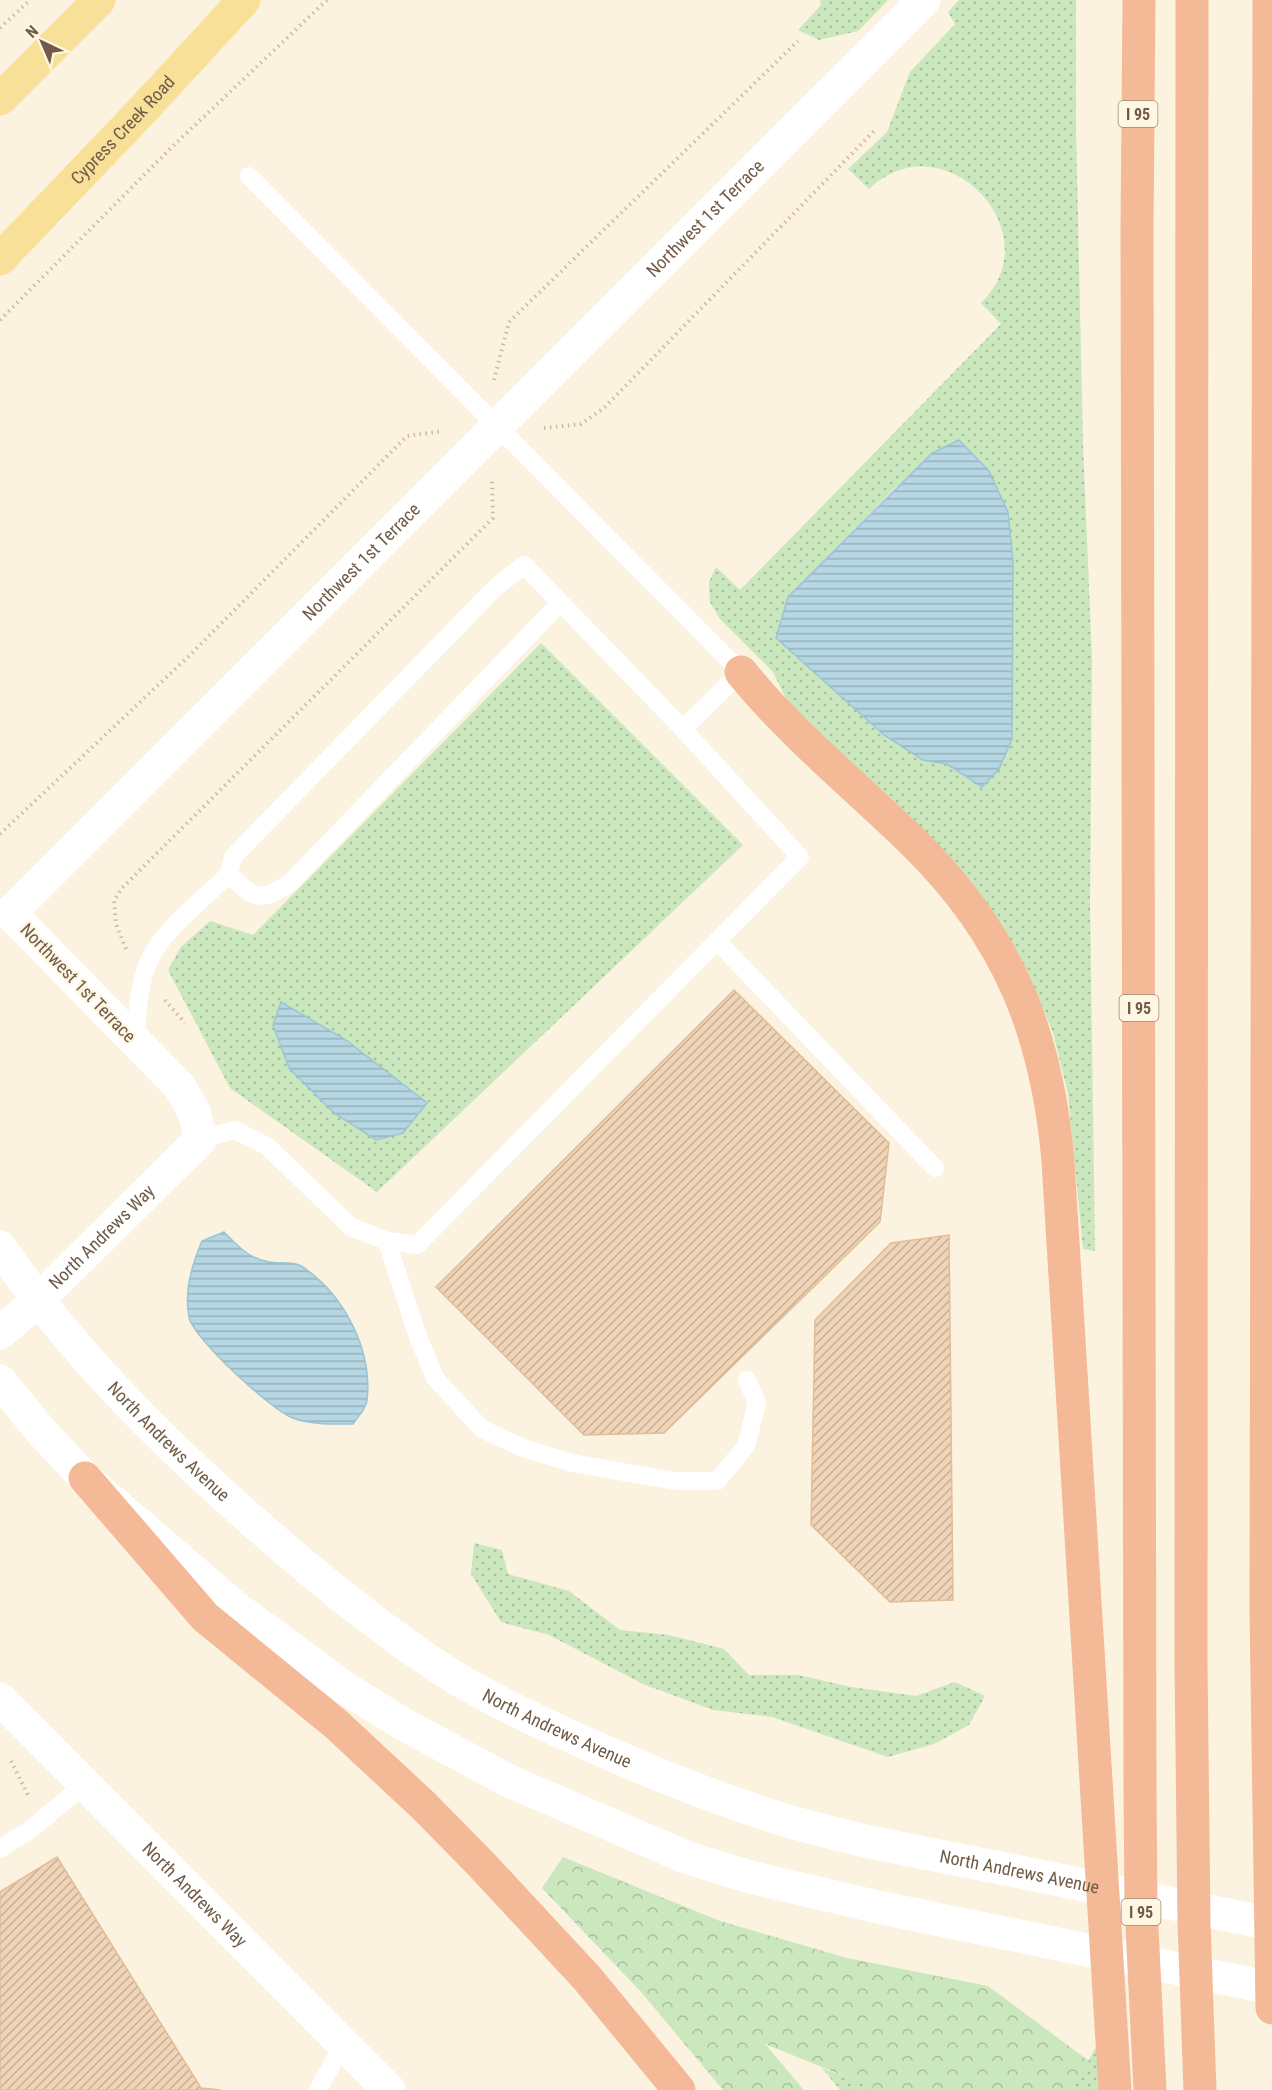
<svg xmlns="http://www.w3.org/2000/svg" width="1272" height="2090" viewBox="0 0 1272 2090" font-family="'Roboto Condensed',sans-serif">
<defs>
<pattern id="grass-dots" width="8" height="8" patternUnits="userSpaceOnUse" patternTransform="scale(1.5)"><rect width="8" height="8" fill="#cae7be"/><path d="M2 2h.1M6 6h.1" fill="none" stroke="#a8be9c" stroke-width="1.8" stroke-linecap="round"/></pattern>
<pattern id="forest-crowns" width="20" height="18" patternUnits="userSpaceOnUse" patternTransform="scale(1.5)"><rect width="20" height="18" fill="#cae7be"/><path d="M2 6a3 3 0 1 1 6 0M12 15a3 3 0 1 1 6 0" fill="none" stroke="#a8be9c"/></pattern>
<pattern id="water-rules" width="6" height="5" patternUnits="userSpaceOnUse" patternTransform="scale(1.5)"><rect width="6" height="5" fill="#b5d7e3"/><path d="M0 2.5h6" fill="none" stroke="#98b1ba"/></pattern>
<pattern id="building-hatch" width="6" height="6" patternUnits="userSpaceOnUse" patternTransform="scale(1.5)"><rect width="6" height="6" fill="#efd4b7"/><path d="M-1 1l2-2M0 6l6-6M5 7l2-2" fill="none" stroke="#c6af97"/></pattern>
</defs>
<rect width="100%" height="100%" fill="#fbf3df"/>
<g fill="url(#grass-dots)" fill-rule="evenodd">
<polygon points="820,0 888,0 858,31 819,40 798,30 821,5"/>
<path d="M959,0H1076V129L1083,444L1092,660L1090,904L1095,1251L1083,1249L1068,1094L1053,1033L1028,972L999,921L959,868L790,707L773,672L720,619L710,602L709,582L716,567L740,590L1001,324L981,303C1054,232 943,118 869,189L848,169L887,132L910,72L955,24L948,12ZM897,486L982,787L947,764L923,760L884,735L776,638L788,597Z"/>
<polygon points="541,643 743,845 377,1192 230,1088 168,970 181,947 210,921 253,935"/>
<polygon points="474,1543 502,1550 508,1574 569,1591 620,1630 669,1635 724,1649 749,1675 798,1675 851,1687 916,1696 955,1682 985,1696 969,1725 934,1744 888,1757 772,1717 713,1710 643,1684 549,1635 501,1622 471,1574"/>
<polygon points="1107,2027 1113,2090 1072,2090"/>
<polygon points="822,2068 881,2090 840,2090"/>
</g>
<polygon fill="url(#forest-crowns)" points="563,1857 720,1921 847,1958 988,1986 1089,2061 1072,2090 879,2090 765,2044 804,2090 723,2090 642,1993 542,1888"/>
<g fill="url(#water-rules)" stroke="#9bc5d5" stroke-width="1.5">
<polygon points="959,440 989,471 1008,512 1013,562 1012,739 999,769 982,787 947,764 923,760 884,735 776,638 788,597 932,453"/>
<polygon points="281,1002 346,1040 427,1103 403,1133 376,1140 334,1113 289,1068 273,1025"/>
<path d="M224,1232C238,1246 248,1258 269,1262C279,1264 292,1261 301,1266C343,1293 373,1349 367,1401C366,1409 357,1418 353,1424C334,1424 311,1425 293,1418C272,1411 193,1338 189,1317C184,1292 192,1264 202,1241Z"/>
</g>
<g fill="url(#building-hatch)" stroke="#e1bd98" stroke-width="1.5">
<polygon points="734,990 889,1143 880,1222 664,1433 584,1435 436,1287"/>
<polygon points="949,1235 953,1600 890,1602 811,1525 815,1320 891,1243"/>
<polygon points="57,1857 201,2088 221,2090 0,2090 0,1892"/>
</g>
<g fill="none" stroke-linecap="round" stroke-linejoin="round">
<g stroke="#d3b89b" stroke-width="4" stroke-dasharray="1.5 4.5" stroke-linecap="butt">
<polyline points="0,28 30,0"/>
<polyline points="0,320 172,147 327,0"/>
<polyline points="494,380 509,322 798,41"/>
<polyline points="544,428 581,424 604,408 874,131"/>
<polyline points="0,834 189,656 407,436 443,431"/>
<polyline points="126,949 116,924 114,901 122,888 493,518 492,481"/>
<polyline points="165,1000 185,1023"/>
<polyline points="11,1761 29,1797"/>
</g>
<g stroke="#fff" stroke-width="18">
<polyline points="249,176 741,672 683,729"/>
<polyline points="717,941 935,1168"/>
<path d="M135,1041C138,1015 138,987 148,963C160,932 205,898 229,874"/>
<path d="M201,1139L235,1130L267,1146L351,1227L387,1241L417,1245L800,857L683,729L524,565L495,588L233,857L229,874C255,901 262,902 291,882L560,603"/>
<polyline points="387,1241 418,1337 435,1378 482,1429 523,1448 572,1463 675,1481 717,1481 746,1446 757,1403 747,1380"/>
<polyline points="0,1849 31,1829 85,1784"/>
<polyline points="318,2090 343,2044"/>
</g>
<g stroke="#fff" stroke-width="33">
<path id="s1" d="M0,1333L38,1300L201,1139L194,1112L180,1087L10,913L924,0"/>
<path id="s2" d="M0,1699L389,2090"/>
</g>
<g stroke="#fff" stroke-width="33">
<path id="s3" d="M0,1247C78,1362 182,1461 287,1551C339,1595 395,1640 454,1677C492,1700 533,1719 574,1738C640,1768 706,1795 775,1817C849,1840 925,1853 1001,1868C1092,1886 1182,1905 1272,1924"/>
<polyline points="0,1381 40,1430 85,1478 235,1607 348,1690 403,1724 509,1781 688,1858 754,1878 878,1907 1272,1988"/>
</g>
<g stroke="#f9e098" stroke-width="33">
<polyline points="0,99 99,0"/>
<path id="s4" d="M0,259L138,115L244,0"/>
</g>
<g stroke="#f4ba97" stroke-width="33">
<polyline points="1139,0 1137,228 1140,1788 1141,1907 1150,2090"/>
<polyline points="1192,0 1191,1663 1194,1923 1200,2090"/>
<polyline points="1269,0 1266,1610 1272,2008"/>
<path d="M741,672C793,736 857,787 916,845C1008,936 1047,1033 1058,1161L1115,2090"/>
<polyline points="85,1478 205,1617 336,1724 424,1806 481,1864 587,1978 679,2090"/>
</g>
</g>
<g text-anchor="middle" stroke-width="4.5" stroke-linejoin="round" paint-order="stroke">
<g fill="#fff7e4" stroke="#9b8a77" stroke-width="1.5">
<rect x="1118.5" y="101" width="39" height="26" rx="4.5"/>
<rect x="1119.5" y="995" width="39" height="26" rx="4.5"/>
<rect x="1121.5" y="1899" width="39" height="26" rx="4.5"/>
</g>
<g font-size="16" font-weight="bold" fill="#705b48">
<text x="1138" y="120">I 95</text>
<text x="1139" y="1014">I 95</text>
<text x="1141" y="1918">I 95</text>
</g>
<g font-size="18" fill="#705b48" stroke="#fff7e4">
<text dy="6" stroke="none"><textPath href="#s4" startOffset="178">Cypress Creek Road</textPath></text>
<text dy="6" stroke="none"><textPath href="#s1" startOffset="1562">Northwest 1st Terrace</textPath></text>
<text dy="6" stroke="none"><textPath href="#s1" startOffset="1076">Northwest 1st Terrace</textPath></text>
<text transform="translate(78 983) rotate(46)" y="6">Northwest 1st Terrace</text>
<text dy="6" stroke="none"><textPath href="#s1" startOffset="140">North Andrews Way</textPath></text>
<text dy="6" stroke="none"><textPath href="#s3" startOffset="258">North Andrews Avenue</textPath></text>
<text dy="6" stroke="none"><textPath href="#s3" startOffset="744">North Andrews Avenue</textPath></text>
<text dy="6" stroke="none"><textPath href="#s3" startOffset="1230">North Andrews Avenue</textPath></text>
<text dy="6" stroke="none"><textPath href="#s2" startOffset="276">North Andrews Way</textPath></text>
</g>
</g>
<g transform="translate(42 42) rotate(316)" stroke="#fff7e4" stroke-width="4.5" paint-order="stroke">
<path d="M0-4.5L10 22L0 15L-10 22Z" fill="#705b48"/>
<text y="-9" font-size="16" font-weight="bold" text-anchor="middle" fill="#705b48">N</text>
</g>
</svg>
